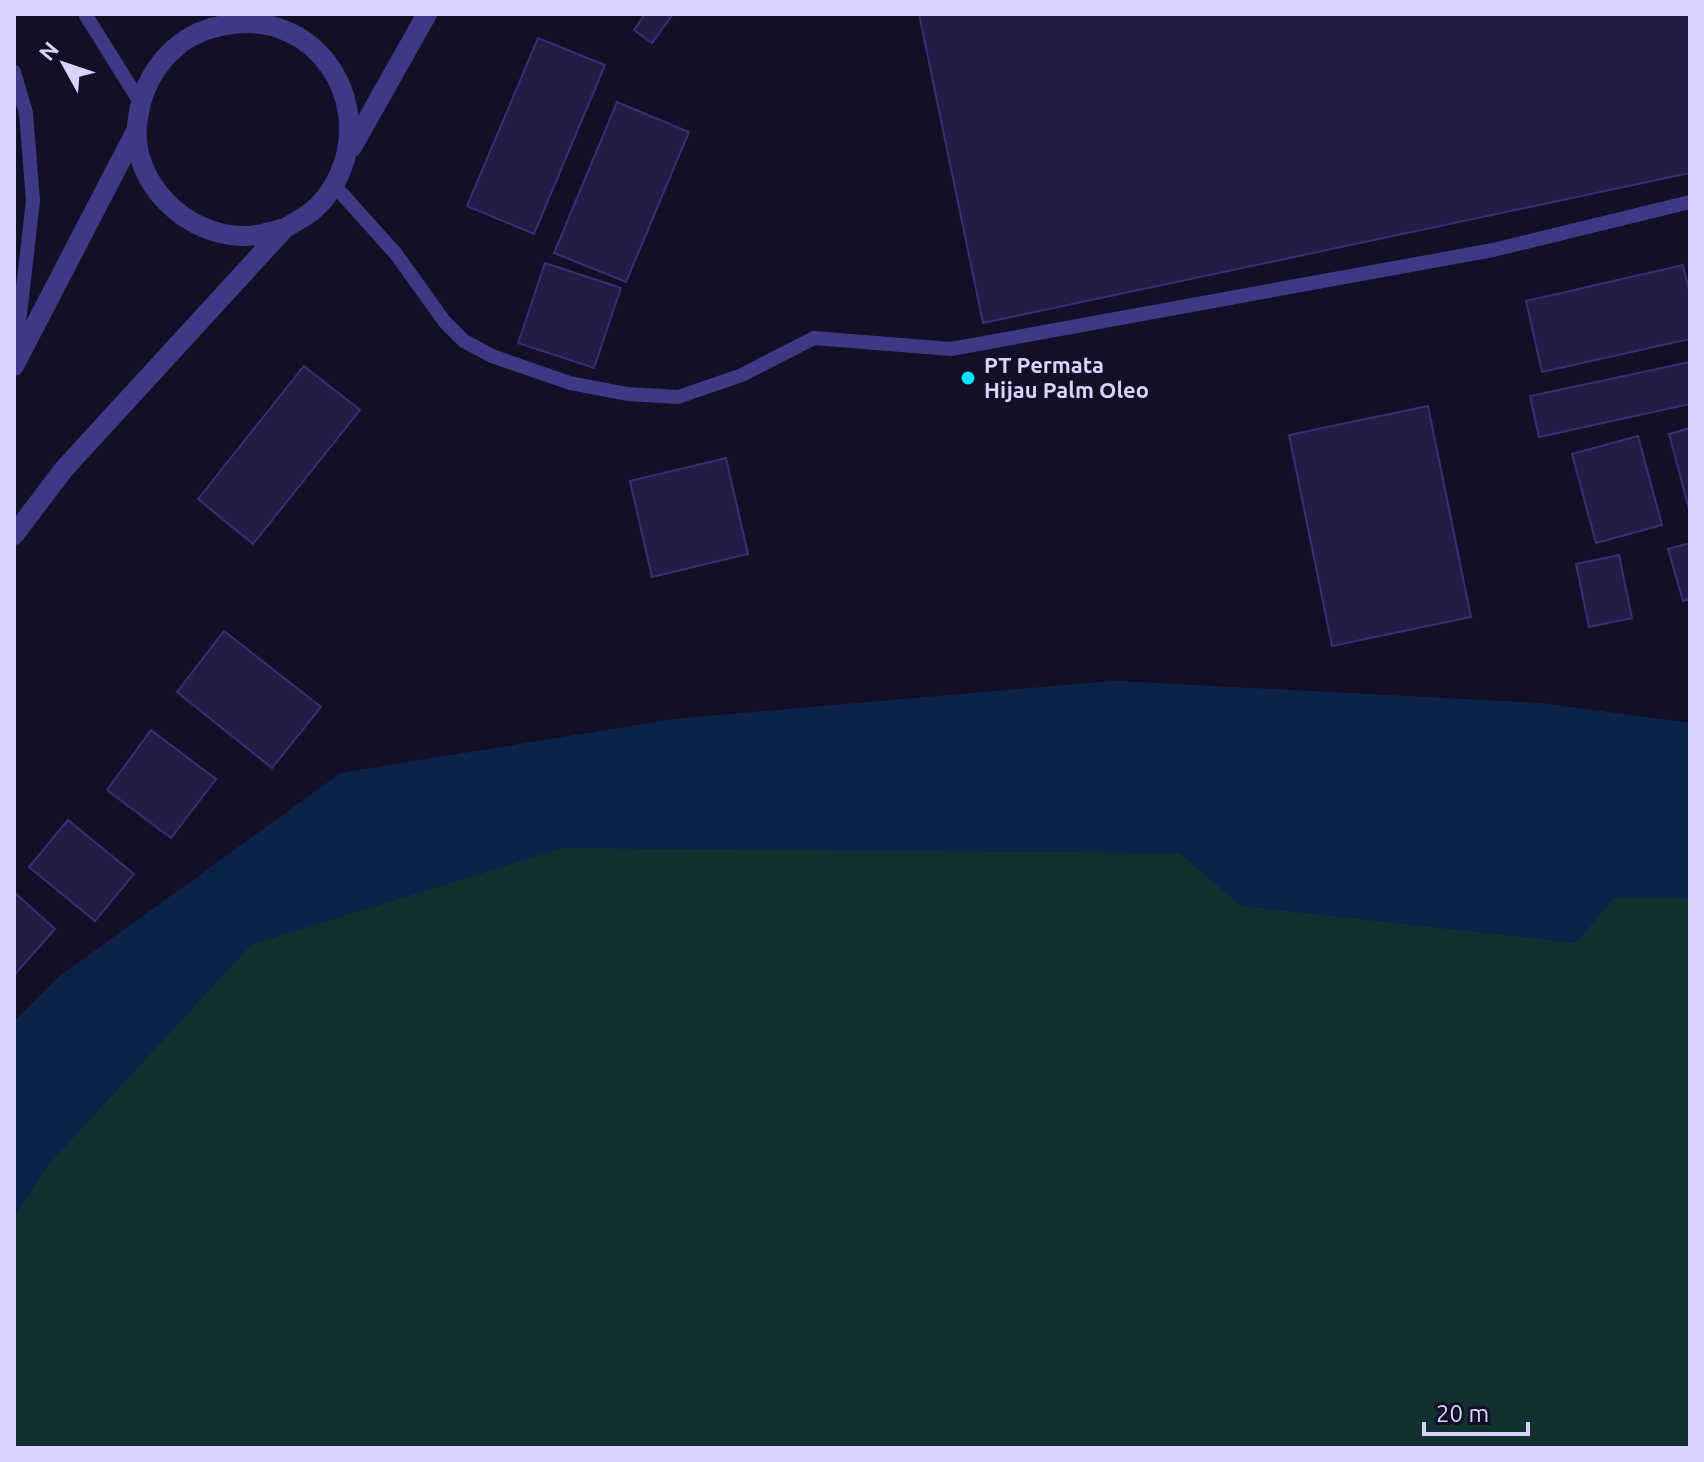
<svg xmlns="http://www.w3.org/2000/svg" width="1704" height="1462" viewBox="0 0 1704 1462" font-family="Ubuntu,sans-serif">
<rect width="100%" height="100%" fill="#130f26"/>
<polygon fill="#12302f" points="1114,681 1538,703 1690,723 1690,1448 14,1448 14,1022 60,976 341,773 675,719"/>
<polygon fill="#0c2248" points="1114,681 1538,703 1690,723 1690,898 1614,898 1576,943 1241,906 1179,853 563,848 251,945 48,1165 14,1219 14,1022 60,976 341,773 675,719"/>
<g fill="#241b47" stroke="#3b2d73" stroke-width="2">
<polygon points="645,14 673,14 652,43 634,30"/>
<polygon points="919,14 1690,14 1690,173 983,323"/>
<polygon points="538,38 605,65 534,234 467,206"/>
<polygon points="617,102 689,132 626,282 554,253"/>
<polygon points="545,263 621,288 594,368 518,343"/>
<polygon points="1683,265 1690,295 1690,339 1542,372 1526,301"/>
<polygon points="1690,362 1690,404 1539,437 1530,396"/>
<polygon points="304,366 360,410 253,544 198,499"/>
<polygon points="1428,406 1471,617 1332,646 1289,435"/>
<polygon points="1690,428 1690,513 1669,434"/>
<polygon points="1638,436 1662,525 1596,543 1572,454"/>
<polygon points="726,458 748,554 652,577 630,481"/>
<polygon points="1690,543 1690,599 1683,601 1668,549"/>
<polygon points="1619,555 1632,618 1589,627 1576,564"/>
<polygon points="224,631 321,707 272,768 177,692"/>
<polygon points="151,730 216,779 171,838 107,790"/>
<polygon points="68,820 134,874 95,921 29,867"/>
<polygon points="14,892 55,929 16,973 14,970"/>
</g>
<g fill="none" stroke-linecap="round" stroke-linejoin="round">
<g stroke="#3d3a85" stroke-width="14">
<polyline points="85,14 140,102"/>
<polyline points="14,72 26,113 33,201 15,357"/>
<polyline points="334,185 396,254 444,321 464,341 492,356 570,383 627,394 678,397 742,375 814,338 951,349 1493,250 1690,202"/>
</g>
<g stroke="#3d3a85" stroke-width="20">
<polyline points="352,147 427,14"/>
<polyline points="14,366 136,131"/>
<path d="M14,535L64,469L285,228C294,223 303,218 311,212C323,203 334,187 340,173C372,98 316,13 232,24C214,26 196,32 181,43C154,64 140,91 137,126C132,184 187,236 243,236C256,237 272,231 285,228"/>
</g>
</g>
<circle fill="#00e5ff" stroke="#130f26" stroke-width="3" cx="968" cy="378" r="8"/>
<g text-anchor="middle" stroke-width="6" stroke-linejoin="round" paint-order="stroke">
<g font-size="22" font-weight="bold" fill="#d9d4ff" stroke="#130f26" text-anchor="start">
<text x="984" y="373">PT Permata<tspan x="984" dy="25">Hijau Palm Oleo</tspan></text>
</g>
</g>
<rect width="1704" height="1462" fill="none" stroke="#d9d4ff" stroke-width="32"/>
<g transform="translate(64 64) rotate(310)" stroke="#130f26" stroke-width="6" paint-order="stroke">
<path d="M0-6L14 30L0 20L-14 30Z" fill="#d9d4ff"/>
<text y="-12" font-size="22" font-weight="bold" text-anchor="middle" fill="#d9d4ff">N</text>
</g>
<path d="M1424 1422v12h104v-12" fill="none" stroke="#d9d4ff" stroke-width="4"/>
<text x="1436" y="1422" font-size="24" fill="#d9d4ff" stroke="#130f26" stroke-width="6" paint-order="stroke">20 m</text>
</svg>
